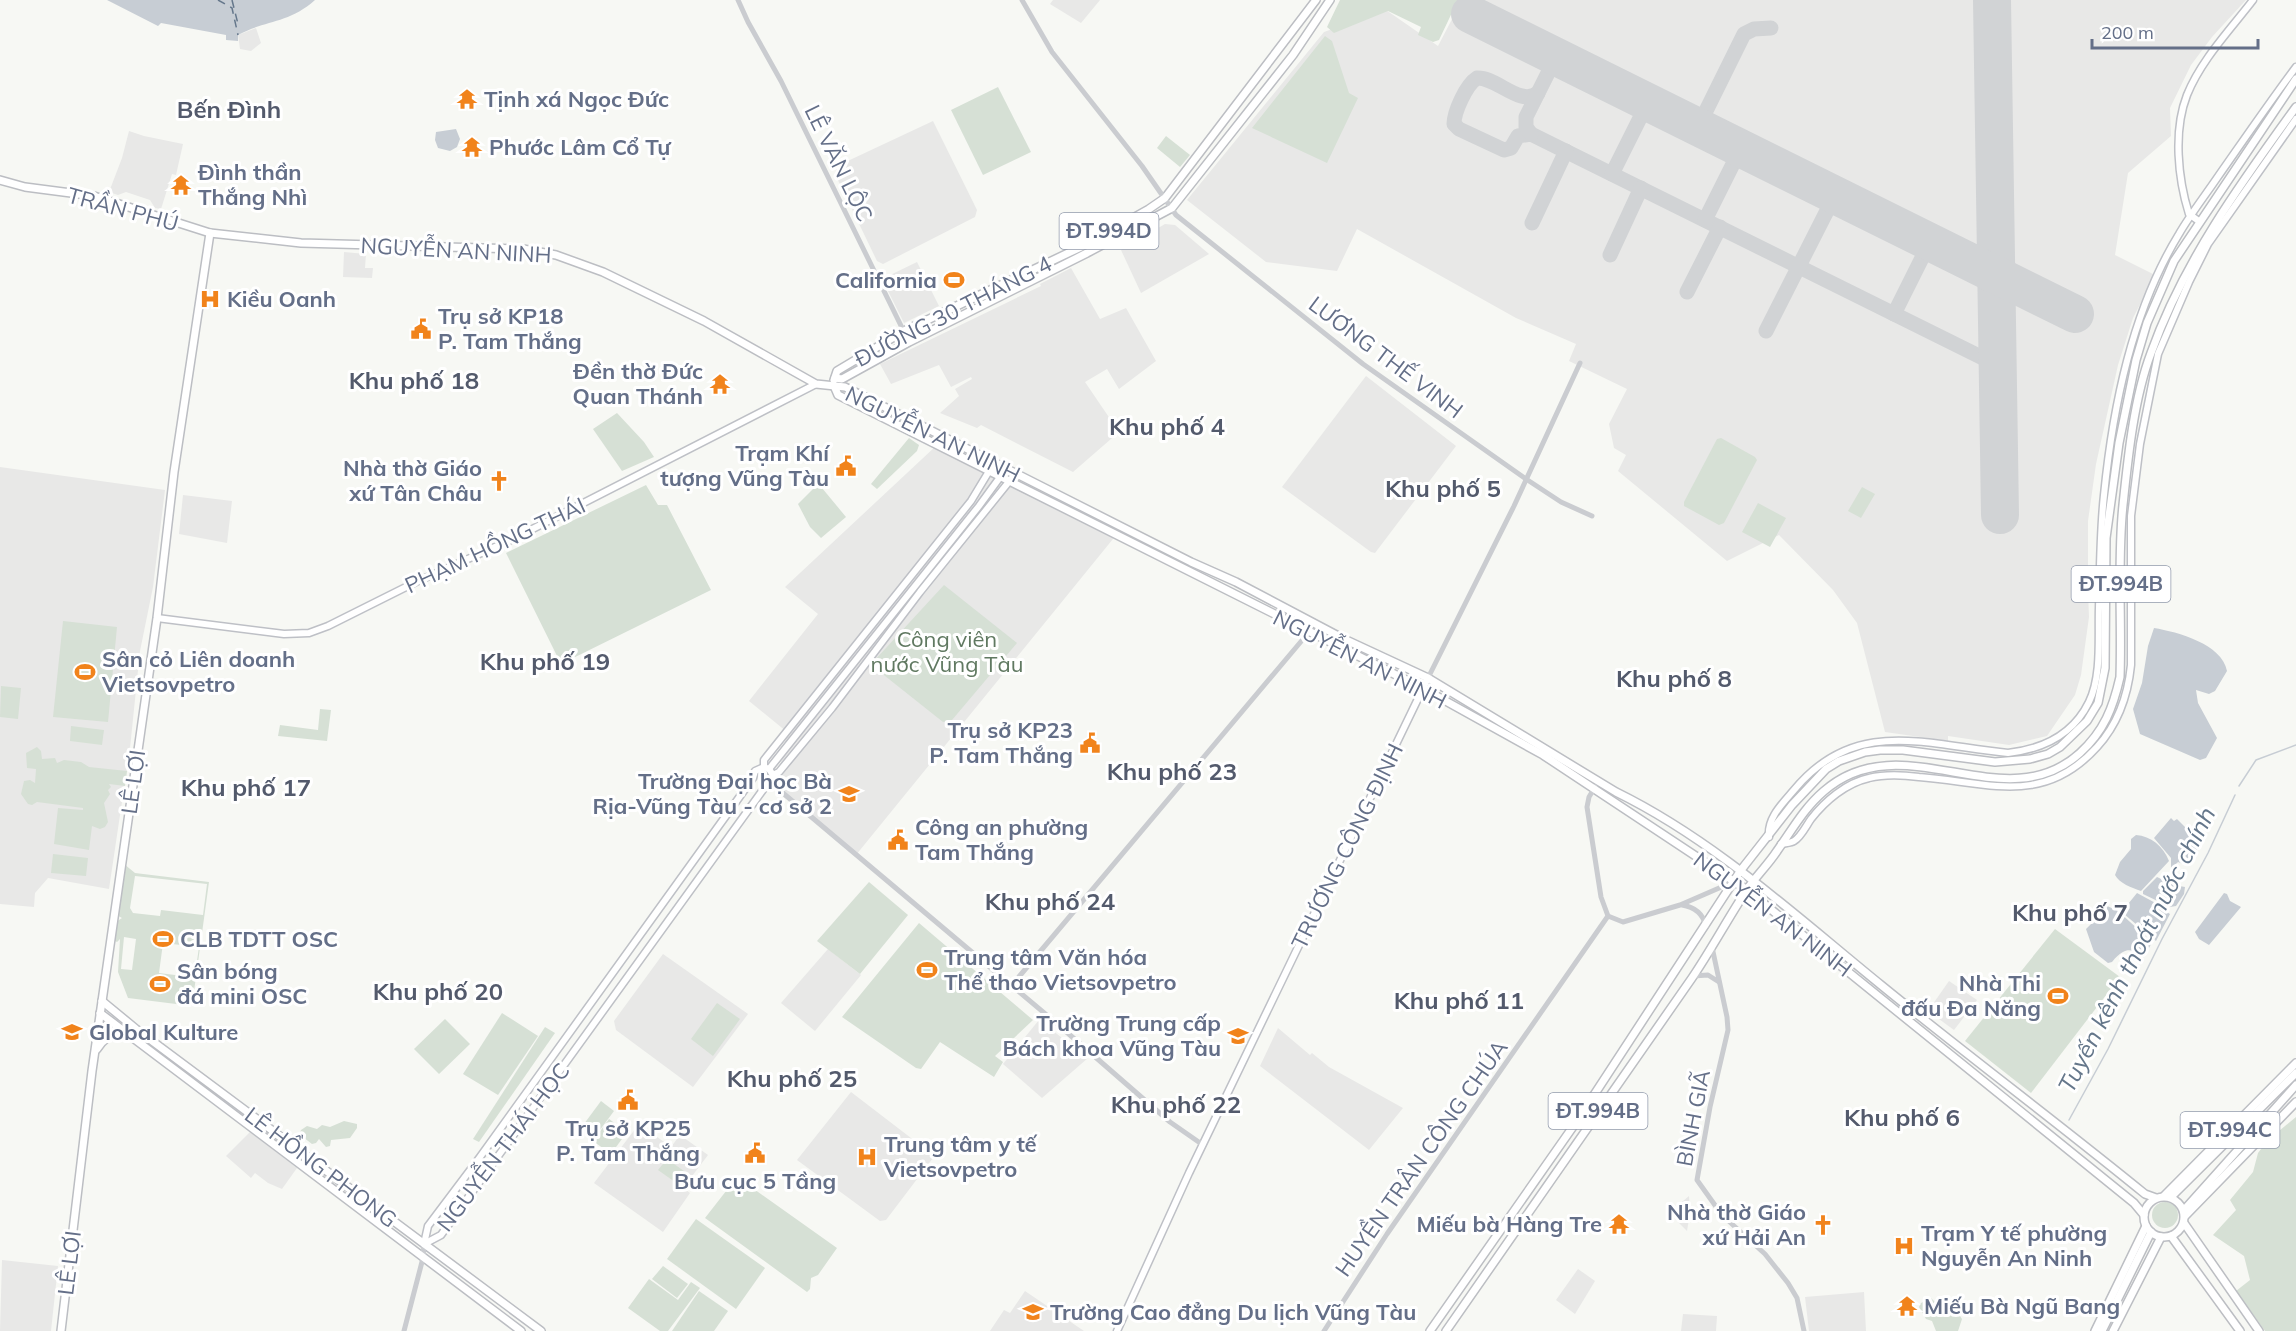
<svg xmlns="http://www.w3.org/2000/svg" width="2296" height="1331" viewBox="0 0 2296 1331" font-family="Mulish,sans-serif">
<rect width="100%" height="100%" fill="#f7f8f4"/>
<g fill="#e8e8e7">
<polygon points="1053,0 1100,0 1081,23 1050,4"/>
<polygon points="1462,0 2246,0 2212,37 2191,65 2170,108 2171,136 2128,173 2115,255 2155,275 2133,318 2118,365 2096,464 2088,521 2088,580 2083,584 2083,589 2088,592 2089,617 2081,675 2075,695 2047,736 2009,745 1948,736 1948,741 1885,732 1857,623 1833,590 1779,535 1727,561 1618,471 1626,455 1614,448 1609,424 1627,389 1569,361 1576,344 1516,318 1357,229 1337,271 1266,262 1187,200 1324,32 1386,10 1438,46"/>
<polygon points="256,28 261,43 251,51 240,49 238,35"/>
<polygon points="933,121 977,210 975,217 883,264 877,261 835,174 837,166"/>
<polygon points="129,131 144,136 183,144 176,175 172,174 161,209 155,208 150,200 126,192 118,195 109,192 122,158"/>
<polygon points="1165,224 1175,225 1209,254 1141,293 1121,250"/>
<polygon points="344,252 366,254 365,268 373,268 372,278 343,277"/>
<polygon points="917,262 939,306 904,323 882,279"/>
<polygon points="1071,268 1100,319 1126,308 1156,361 1119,389 1107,369 1085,382 1119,432 1073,472 981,425 977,428 940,413 959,396 955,389 972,379 971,377 951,387 939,365 891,384 880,364 1041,286 1040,284"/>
<polygon points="1366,376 1456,446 1375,553 1371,552 1282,487"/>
<polygon points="937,445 1117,534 856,855 771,783 779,772 787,732 749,701 818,614 785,587"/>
<polygon points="0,467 165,490 153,587 140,651 130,748 109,889 48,878 35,893 34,907 0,904"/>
<polygon points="183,495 232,501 227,543 179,534"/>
<polygon points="828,949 861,975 815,1031 781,1003"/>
<polygon points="663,954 748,1014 693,1087 616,1030 614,1021"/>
<polygon points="1949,981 1977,1000 1954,1030 1928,1011"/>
<polygon points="1039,1020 1088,1058 1042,1098 1003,1064"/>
<polygon points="1278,1028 1310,1055 1312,1053 1329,1067 1403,1108 1369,1150 1260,1066"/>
<polygon points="851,1092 924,1148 936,1154 886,1220 880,1221 797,1160"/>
<polygon points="639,1124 671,1147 680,1135 708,1155 683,1188 690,1193 663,1232 594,1183"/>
<polygon points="250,1132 297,1168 282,1189 268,1183 255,1173 251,1178 226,1156"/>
<polygon points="1689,1196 1690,1213 1687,1231 1669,1213"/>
<polygon points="2,1260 58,1266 51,1331 0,1331"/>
<polygon points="1578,1269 1595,1281 1575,1314 1556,1300"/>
<polygon points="1025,1291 1084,1331 990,1331 1004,1310 1010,1313"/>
<polygon points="1864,1292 1866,1331 1809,1331 1805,1297"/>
<polygon points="1683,1314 1717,1316 1716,1331 1681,1331"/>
</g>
<g fill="#d6e0d5" fill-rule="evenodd">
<polygon points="1340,0 1458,0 1439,40 1433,42 1418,35 1421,27 1388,11 1334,33 1327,27"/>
<polygon points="1325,36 1332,41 1349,93 1358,98 1327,163 1252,128"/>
<polygon points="998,87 1031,152 983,175 951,110"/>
<polygon points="1166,136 1190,155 1180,167 1157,148"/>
<polygon points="617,413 644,442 654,457 622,471 593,429"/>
<polygon points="909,438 919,445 917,451 877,489 871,484"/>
<polygon points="1721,438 1755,457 1757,460 1724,523 1719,525 1684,506 1684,502 1717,439"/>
<polygon points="646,485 658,505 667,505 711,590 561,664 506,553"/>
<polygon points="816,486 822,488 846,517 821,538 810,527 798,504"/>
<polygon points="1862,487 1875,494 1861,518 1848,511"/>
<polygon points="1758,503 1786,518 1770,547 1742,532"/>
<polygon points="944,585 1017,643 952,720 943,722 875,668 874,661"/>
<polygon points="63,621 117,627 108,722 53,717"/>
<polygon points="1,686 21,688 18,719 0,717"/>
<polygon points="320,709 331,710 327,741 278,736 280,725 318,730"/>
<polygon points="71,726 104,730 102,745 70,741"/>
<polygon points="37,747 41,751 42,759 55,758 57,763 64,760 81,762 89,767 127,771 125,786 109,784 111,787 108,790 110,794 104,803 108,822 105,827 100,829 92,826 89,850 54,844 58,808 83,810 83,808 37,802 32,805 28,804 21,794 24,781 30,780 35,783 36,769 27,768 26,753"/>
<polygon points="53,854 88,858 86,876 51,873"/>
<path d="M124,864L135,873L209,882L192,1006L128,998L118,972L120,939L117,942L113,940L116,922L122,918L113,913L112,909L118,867ZM135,876L207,884L203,915L161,910L160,916L133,913L130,908ZM124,937L136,939L132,970L121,969ZM163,943L199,947L197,961H194L191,977L159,973Z"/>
<polygon points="869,882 908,915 860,974 817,941"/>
<polygon points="919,923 1033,1020 995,1056 1003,1062 994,1077 940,1042 921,1069 916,1068 842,1017"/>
<polygon points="2055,929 2120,977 2031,1093 1965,1041"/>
<polygon points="717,1003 740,1019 713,1056 691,1039"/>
<polygon points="502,1013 538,1036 498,1095 463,1074"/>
<polygon points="445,1019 470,1044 439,1074 414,1049"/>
<polygon points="545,1027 555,1033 479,1142 473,1139"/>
<polygon points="601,1101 614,1111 594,1138 581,1128"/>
<polygon points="2296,1117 2296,1331 2265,1331 2236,1291 2250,1280 2244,1256 2213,1235 2236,1210 2230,1200 2253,1172 2258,1153 2267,1141"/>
<polygon points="609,1119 627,1132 611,1154 593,1141"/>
<polygon points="344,1121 357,1124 357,1128 350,1138 331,1140 330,1146 326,1147 319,1139 316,1143 312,1144 299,1134 301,1130 307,1126 317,1129 322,1125 330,1127"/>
<polygon points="667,1159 691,1176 682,1187 658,1170"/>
<polygon points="737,1177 837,1248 818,1275 811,1278 810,1289 807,1292 705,1218"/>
<circle cx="2165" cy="1215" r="13"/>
<polygon points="696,1219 765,1268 736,1309 667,1259"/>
<polygon points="663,1266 688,1284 677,1298 652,1279"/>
<polygon points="649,1279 678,1300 691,1282 700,1288 668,1331 660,1331 628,1308"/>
<polygon points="699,1291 728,1311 714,1331 672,1331"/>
<path d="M1931,1298L1935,1302C1945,1300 1957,1310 1962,1319L1958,1331H1936L1932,1321L1926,1319L1919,1307L1921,1303Z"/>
</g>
<g fill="#c7cdd4">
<path d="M107,0H315C288,24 265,20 238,35V41L226,40V35L161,23L158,26Z"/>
<polygon points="456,129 460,139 457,147 450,151 438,148 435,140 436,132"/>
<path d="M2154,628C2178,632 2222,644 2227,671L2215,691L2209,694L2196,690L2198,703L2217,738L2206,758L2200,760L2140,734L2133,709L2142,683L2148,646Z"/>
<polygon points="2171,818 2174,821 2177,819 2202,844 2183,864 2178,862 2171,869 2171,858 2154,838"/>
<path d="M2136,835C2151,836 2163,846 2169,861L2141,891C2132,888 2119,883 2115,875L2120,862L2131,849V839Z"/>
<polygon points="2157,877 2174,885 2185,887 2184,894 2176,906 2170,907 2143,894 2143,891"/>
<polygon points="2137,893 2161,906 2160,908 2170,914 2156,941 2124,914 2124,909"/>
<polygon points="2224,893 2227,894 2230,901 2241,907 2209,945 2199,939 2195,932"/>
<path d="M2105,905L2118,911L2152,942L2148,950C2130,955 2129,942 2112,962L2108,963L2094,952L2086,929L2100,915Z"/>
</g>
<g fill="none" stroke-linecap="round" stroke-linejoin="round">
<g stroke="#c7cdd4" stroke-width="1.5">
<polyline points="2239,786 2256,760 2296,745"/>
<polyline points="2069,1120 2108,1049 2162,939 2208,853 2235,795"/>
</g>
<g stroke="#65778b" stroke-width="1.5" stroke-dasharray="8 6" stroke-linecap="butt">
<polyline points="218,0 232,8 238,35"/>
<polyline points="232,0 238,24"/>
</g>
<g stroke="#d1d3d5" stroke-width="15">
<path d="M1538,93C1520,107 1497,77 1477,78C1466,85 1454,112 1454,124L1459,129L1504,150L1511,148L1518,136L1531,134L1997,365"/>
<polyline points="1698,127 1744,34 1754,29 1771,28"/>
<polyline points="1531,134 1526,127 1526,117 1556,57"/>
<polyline points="1612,174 1648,102"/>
<polyline points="1705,220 1741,148"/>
<polyline points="1532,223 1566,151"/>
<polyline points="1610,255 1641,188"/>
<polyline points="1687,292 1720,227"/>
<polyline points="1894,314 1930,242"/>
<polyline points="1766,331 1835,195"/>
</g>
<g stroke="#d1d3d5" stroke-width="38">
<polyline points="1992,0 2000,515"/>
<polyline points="1470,14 2075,314"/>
</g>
<g stroke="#bec0c6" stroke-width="9">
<g id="secondary">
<path d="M2200,222L2189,214C2178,179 2173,131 2187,95C2201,60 2230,30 2253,0"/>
<polyline points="157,618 284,634 309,633 328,626 416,582 513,539 816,384"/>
<polyline points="764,767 764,760 971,501 994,463"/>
<polyline points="769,769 979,506 1006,469"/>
<polyline points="773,775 779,772 832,708 920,592 1016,473"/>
<path d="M1769,837C1767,818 1782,804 1794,790C1855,716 1926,745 2008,753C2043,749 2073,735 2089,702C2102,675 2098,638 2099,608C2100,570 2100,532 2104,495C2113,406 2132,311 2179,234C2190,215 2204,197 2217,178C2243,141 2269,103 2296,67"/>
<path d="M1781,844C1785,843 1791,843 1794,841C1801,837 1806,826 1811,819C1825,801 1846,783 1869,778C1885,774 1903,775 1919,777C1988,782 2043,807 2097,747C2118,724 2128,695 2131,665V516L2140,444L2158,354L2189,282L2208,244L2296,119"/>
<polyline points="424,1244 428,1226 480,1157 733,806 753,778 755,771 764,767 769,769 773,775"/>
<polyline points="424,1244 441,1235 765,787 771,783 773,775"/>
<polyline points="1117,1331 1189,1173 1428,678"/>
</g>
</g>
<g stroke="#bcbec3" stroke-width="10">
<g id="primary">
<path d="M0,180L25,187L94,196L210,233L301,243L523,249L556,255L603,272L704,321L816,384L845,387L1191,562L1236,582L1344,639L1428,678L1616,792C1714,840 1796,916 1881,985C1968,1056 2058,1123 2145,1194L2156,1198"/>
<polyline points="835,378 842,379 909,342 1087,253 1172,208 1293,55 1330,0"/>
<polyline points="834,380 837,371 904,331 1083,246 1149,209 1165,198 1316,0"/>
<polyline points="835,388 838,395 1424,689 1543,755 1747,890 2134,1203 2144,1215"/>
<polyline points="102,1001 136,1029 541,1331"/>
<polyline points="100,1013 521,1331"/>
<path d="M97,1049C104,1037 114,1032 128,1036"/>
<polyline points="2164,1196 2296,1063"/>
<circle cx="2164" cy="1217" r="20"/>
<polyline points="2171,1197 2296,1073"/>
<polyline points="2184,1210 2296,1085"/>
<polyline points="2185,1216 2296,1102"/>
<polyline points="2184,1223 2259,1331"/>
<polyline points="2171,1236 2240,1331"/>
<polyline points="61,1331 92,1071 157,618 174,472 210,233"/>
<polyline points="1430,1331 1577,1121 1741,870 1792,805 1826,769 1839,761 1865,752 1880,750 1903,750 1995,762 2030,759 2048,754 2060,747 2087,721 2098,703 2105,668 2106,538 2119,443 2136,360 2147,323 2174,261 2296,79"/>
<path d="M1446,1331C1528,1213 1611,1096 1692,978C1711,950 1727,920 1746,891C1755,877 1768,865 1777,851C1792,830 1804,808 1824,791C1903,722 2004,822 2080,753C2104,731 2113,708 2120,677C2122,620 2117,562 2123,505C2128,457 2134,398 2151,353C2183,263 2240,184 2296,107"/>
<polyline points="2095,1331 2146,1226"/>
<polyline points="2102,1331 2151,1232"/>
<polyline points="2113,1331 2161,1237"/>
</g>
</g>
<g stroke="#caccd0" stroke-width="5">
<polyline points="738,0 748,22 781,81 909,342"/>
<polyline points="1022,0 1052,52 1142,166 1176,215 1363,364 1526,479 1561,502 1592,516"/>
<polyline points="1428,678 1514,506 1580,363"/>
<polyline points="771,783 1055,1022 1170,1122 1203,1145"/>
<polyline points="1595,787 1589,797 1587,807 1601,897 1608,916 1623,922 1680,905 1733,882"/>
<path d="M1682,905C1695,907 1703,914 1706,926"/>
<polyline points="1712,947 1727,1017 1728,1030 1710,1107 1697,1180 1722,1215 1765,1254 1788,1283 1797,1298 1804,1331"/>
<polyline points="1693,976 1708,975 1719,982"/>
<polyline points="1012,985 1309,632"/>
<polyline points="404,1331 423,1258 424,1244"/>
<polyline points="1324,1331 1387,1234 1608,916"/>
</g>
<use href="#secondary" stroke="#fff" stroke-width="6"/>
<use href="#primary" stroke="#fff" stroke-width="7"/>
</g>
<defs>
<g id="temple-bare" transform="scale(1.62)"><path d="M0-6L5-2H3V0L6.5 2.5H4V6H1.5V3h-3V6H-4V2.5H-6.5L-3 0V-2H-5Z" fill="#f1831b" stroke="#fff" stroke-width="2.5" paint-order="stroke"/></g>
<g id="stadium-bare" transform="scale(1.62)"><path d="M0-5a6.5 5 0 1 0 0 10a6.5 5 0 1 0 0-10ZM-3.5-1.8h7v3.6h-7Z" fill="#f1831b" stroke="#fff" stroke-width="2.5" paint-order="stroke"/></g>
<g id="hospital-bare" transform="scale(1.62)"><path d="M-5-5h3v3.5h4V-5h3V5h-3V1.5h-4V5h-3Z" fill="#f1831b" stroke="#fff" stroke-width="2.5" paint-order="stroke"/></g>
<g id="civic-bare" transform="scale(1.62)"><path d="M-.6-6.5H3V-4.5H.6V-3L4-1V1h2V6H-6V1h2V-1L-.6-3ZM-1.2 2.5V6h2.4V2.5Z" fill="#f1831b" stroke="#fff" stroke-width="2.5" paint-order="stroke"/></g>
<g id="church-bare" transform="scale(1.62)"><path d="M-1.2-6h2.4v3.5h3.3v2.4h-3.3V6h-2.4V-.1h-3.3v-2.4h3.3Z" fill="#f1831b" stroke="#fff" stroke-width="2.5" paint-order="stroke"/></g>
<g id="university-bare" transform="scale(1.62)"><path d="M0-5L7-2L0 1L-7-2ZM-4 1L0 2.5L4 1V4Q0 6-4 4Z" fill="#f1831b" stroke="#fff" stroke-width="2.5" paint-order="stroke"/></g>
</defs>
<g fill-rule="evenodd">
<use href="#temple-bare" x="467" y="99"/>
<use href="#temple-bare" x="472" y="147"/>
<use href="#temple-bare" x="181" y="185"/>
<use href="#stadium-bare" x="954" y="280"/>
<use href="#hospital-bare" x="210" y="299"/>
<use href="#civic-bare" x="421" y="329"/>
<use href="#temple-bare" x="720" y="384"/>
<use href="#civic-bare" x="846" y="466"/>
<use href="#church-bare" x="499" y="481"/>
<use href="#stadium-bare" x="85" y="672"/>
<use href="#civic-bare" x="1090" y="743"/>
<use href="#university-bare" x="849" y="794"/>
<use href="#civic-bare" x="898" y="840"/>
<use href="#stadium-bare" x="163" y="939"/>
<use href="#stadium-bare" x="927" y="970"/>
<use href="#stadium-bare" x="160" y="984"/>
<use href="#stadium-bare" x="2058" y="996"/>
<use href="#university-bare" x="72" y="1032"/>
<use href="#university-bare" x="1238" y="1036"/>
<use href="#civic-bare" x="628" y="1100"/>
<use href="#civic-bare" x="755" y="1153"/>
<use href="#hospital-bare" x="867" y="1157"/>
<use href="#temple-bare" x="1619" y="1224"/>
<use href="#church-bare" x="1823" y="1225"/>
<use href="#hospital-bare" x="1904" y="1246"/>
<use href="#temple-bare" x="1907" y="1306"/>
<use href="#university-bare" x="1033" y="1312"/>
</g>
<g text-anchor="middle" stroke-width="6" stroke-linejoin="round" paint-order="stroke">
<g fill="#fff" stroke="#929aac" stroke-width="1.5">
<rect x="1059.5" y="213" width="99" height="36" rx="4.5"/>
<rect x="2071.5" y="566" width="99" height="36" rx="4.5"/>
<rect x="1548.5" y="1093" width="99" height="36" rx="4.5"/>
<rect x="2180.5" y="1112" width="99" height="36" rx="4.5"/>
</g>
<g font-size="21" font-weight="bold" fill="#646f88">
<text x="1109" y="238">ĐT.994D</text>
<text x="2121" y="591">ĐT.994B</text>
<text x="1598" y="1118">ĐT.994B</text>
<text x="2230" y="1137">ĐT.994C</text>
</g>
<g font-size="22" font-weight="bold" fill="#646f88" stroke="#fff" text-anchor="start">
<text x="484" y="107">Tịnh xá Ngọc Đức</text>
<text x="489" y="155">Phước Lâm Cổ Tự</text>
<text x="198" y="180">Đình thần<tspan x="198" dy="25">Thắng Nhì</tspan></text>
<text x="937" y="288" text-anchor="end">California</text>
<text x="227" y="307">Kiều Oanh</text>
<text x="438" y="324">Trụ sở KP18<tspan x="438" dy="25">P. Tam Thắng</tspan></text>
<text x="703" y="379" text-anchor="end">Đền thờ Đức<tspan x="703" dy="25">Quan Thánh</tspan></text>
<text x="829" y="461" text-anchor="end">Trạm Khí<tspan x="829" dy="25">tượng Vũng Tàu</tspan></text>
<text x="482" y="476" text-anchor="end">Nhà thờ Giáo<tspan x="482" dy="25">xứ Tân Châu</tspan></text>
<text x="102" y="667">Sân cỏ Liên doanh<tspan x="102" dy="25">Vietsovpetro</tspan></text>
<text x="1073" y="738" text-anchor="end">Trụ sở KP23<tspan x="1073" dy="25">P. Tam Thắng</tspan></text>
<text x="832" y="789" text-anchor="end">Trường Đại học Bà<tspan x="832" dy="25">Rịa-Vũng Tàu - cơ sở 2</tspan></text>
<text x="915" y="835">Công an phường<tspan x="915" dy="25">Tam Thắng</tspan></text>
<text x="180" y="947">CLB TDTT OSC</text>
<text x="944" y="965">Trung tâm Văn hóa<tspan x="944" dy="25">Thể thao Vietsovpetro</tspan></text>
<text x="177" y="979">Sân bóng<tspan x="177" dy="25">đá mini OSC</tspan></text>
<text x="2041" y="991" text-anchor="end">Nhà Thi<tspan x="2041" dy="25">đấu Đa Năng</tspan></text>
<text x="1221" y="1031" text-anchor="end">Trường Trung cấp<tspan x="1221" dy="25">Bách khoa Vũng Tàu</tspan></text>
<text x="89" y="1040">Global Kulture</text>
<text x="628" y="1136" text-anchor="middle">Trụ sở KP25<tspan x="628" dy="25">P. Tam Thắng</tspan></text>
<text x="884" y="1152">Trung tâm y tế<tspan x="884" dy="25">Vietsovpetro</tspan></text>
<text x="755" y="1189" text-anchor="middle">Bưu cục 5 Tầng</text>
<text x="1806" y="1220" text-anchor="end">Nhà thờ Giáo<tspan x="1806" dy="25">xứ Hải An</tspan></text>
<text x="1602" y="1232" text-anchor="end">Miếu bà Hàng Tre</text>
<text x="1921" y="1241">Trạm Y tế phường<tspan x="1921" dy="25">Nguyễn An Ninh</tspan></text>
<text x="1924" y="1314">Miếu Bà Ngũ Bang</text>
<text x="1050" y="1320">Trường Cao đẳng Du lịch Vũng Tàu</text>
</g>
<g font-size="22" fill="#646f88" stroke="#fff">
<text transform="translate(839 163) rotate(64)" y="8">LÊ VĂN LỘC</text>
<text transform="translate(123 209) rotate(15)" y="8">TRẦN PHÚ</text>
<text transform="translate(456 250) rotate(3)" y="8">NGUYỄN AN NINH</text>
<text transform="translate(953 311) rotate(-27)" y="8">ĐƯỜNG 30 THÁNG 4</text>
<text transform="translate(1386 357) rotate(37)" y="8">LƯƠNG THẾ VINH</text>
<text transform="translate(933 434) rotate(26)" y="8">NGUYỄN AN NINH</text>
<text transform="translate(495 545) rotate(-25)" y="8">PHẠM HỒNG THÁI</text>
<text transform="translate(1360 659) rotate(27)" y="8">NGUYỄN AN NINH</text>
<text transform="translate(133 782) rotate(-82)" y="8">LÊ LỢI</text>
<text transform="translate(1347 846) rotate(-64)" y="8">TRƯƠNG CÔNG ĐỊNH</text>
<text transform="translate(1773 914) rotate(37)" y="8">NGUYỄN AN NINH</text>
<text transform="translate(1693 1118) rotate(-79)" y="8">BÌNH GIÃ</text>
<text transform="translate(503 1147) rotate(-53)" y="8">NGUYỄN THÁI HỌC</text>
<text transform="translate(1421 1158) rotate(-55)" y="8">HUYỀN TRÂN CÔNG CHÚA</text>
<text transform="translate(321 1167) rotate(37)" y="8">LÊ HỒNG PHONG</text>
<text transform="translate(69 1263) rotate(-83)" y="8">LÊ LỢI</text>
</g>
<g font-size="22" fill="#607961" stroke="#fff">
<text x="947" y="647">Công viên<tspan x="947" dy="25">nước Vũng Tàu</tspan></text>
</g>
<g font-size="24" font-weight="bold" fill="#535a6c" stroke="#fff">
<text x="229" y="118">Bến Đình</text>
<text x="414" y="389">Khu phố 18</text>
<text x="1167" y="435">Khu phố 4</text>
<text x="1443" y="497">Khu phố 5</text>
<text x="545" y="670">Khu phố 19</text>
<text x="1674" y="687">Khu phố 8</text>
<text x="1172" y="780">Khu phố 23</text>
<text x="246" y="796">Khu phố 17</text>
<text x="1050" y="910">Khu phố 24</text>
<text x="2070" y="921">Khu phố 7</text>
<text x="438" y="1000">Khu phố 20</text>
<text x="1459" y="1009">Khu phố 11</text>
<text x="792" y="1087">Khu phố 25</text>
<text x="1176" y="1113">Khu phố 22</text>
<text x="1902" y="1126">Khu phố 6</text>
</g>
<g font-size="24" font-style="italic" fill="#65778b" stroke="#fff">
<text transform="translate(2137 950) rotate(-63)" y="8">Tuyến kênh thoát nước chính</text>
</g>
</g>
<path d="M2092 39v9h166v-9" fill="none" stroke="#646f88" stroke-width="3"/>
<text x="2101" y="39" font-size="18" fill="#646f88" stroke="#ffffff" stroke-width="4.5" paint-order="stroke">200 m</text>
</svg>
